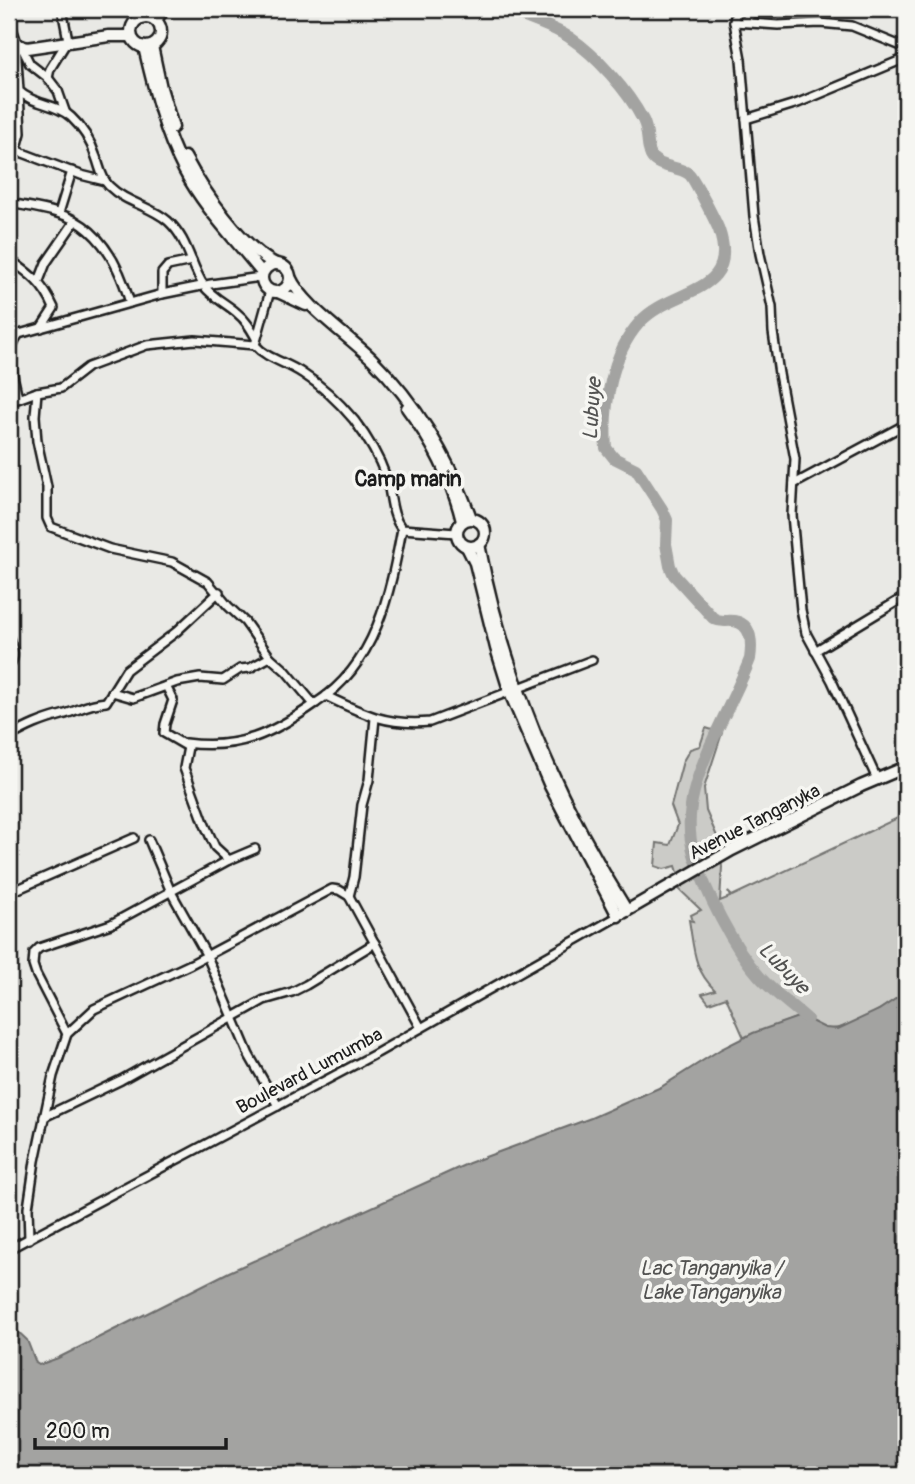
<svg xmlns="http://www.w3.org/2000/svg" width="915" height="1484" viewBox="0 0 915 1484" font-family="Pangolin,sans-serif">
<rect width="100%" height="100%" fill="#e9e9e5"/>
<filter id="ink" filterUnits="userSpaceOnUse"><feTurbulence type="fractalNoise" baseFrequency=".0143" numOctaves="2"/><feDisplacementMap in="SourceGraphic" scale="14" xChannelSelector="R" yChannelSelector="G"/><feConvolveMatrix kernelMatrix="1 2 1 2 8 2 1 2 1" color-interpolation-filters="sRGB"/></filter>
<g filter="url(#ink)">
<path fill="#cbcbc7" stroke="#747472" stroke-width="2" d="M706,728L722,733L704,788L706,811L719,841L722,867L720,901L730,897L728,892L732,896L906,814V992C888,1004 853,1030 830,1029C820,1029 808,1021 798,1017L744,1038L726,997L709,1003L702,994L715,990C693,969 694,948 689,920L693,921L691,915L701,910L679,889L682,885L676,866L664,869L655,866L657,843L670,845L678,825L671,806L683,761L690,749L700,746Z"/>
<polygon fill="#a3a3a1" stroke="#6d6d6c" stroke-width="2" points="906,992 906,1475 9,1475 9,1323 27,1340 36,1363 39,1365 58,1358 229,1272 469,1163 591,1118 661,1087 721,1049 753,1033 798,1017 807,1019 825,1028 838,1029 879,1010"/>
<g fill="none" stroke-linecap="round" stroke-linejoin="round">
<path stroke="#a3a3a1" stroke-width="12" d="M506,9C526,19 550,25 569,37C596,55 628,91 643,120C649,131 646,145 651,156C657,168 679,166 689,174C693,177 716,222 719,230C741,295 672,287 640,322C611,354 603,406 606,448L614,458L636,469L662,509L667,520L666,544L670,566L674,575L713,618C721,623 725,620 734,621C753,624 752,645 750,659C733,703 706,745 694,791C689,811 688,834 694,854C705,892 733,947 759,976C773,992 791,1005 807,1019"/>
<g stroke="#1c1c1c" stroke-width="12">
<g id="street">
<polyline points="736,9 734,22 741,59 754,216 760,254 772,307 773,332 779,374 795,459 792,515 801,610 806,633 832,681 877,779"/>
<polyline points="9,18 14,9"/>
<polyline points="157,21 166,9"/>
<polyline points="744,21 757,9"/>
<polyline points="734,22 778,25 820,23 852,26 906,48"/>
<path d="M16,44L19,91C33,105 56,103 71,117C83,128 91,142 96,157C100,167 101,178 109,186C126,203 151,206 168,221C188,239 190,264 204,286C212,297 227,304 237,313C246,320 251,329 256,338"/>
<polyline points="21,46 30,64 48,78 58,91 65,111"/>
<polyline points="48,78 50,69 68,40 62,9"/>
<polyline points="9,102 18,87"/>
<polyline points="746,119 798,103 906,58"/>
<polyline points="15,150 81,175 105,181"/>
<polyline points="9,178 21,133 19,92"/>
<path d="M9,203C25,206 42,208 57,213C99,225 119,264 130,303"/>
<polyline points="59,213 72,171"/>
<path d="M9,259C30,274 43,283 54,308L41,328"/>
<polyline points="39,281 46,263 75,221"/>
<path d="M270,291L255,345C267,359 286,362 302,373C321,385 339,402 354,420C367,437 379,457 386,477C392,494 390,514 402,529L456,533"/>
<polyline points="162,294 162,273 168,266 192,261"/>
<path d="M37,392L35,416L37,441L47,487V518L51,527L110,549L172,562L208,582L228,606L245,622L270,657L286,671L312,702L316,703C376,665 390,593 402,529"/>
<path d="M18,398C14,377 4,352 19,334L162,294L211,284L261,277"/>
<polyline points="9,402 37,392 61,388 88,367 147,345 195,340 255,345"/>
<polyline points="794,484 906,424"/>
<path d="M9,638C12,647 17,657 9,665"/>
<polyline points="815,651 906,596"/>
<polyline points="166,686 173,700 165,724 164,733 188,747 184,768 205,825 215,847 229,860 255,849"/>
<polyline points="112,692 133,698 177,682 200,678 223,680 240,669 250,668 270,657"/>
<path d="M326,696C363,714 388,726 430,722L592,660"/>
<path d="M9,737C29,726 40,721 62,715C80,710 85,704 106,702L126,670L176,632L219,592"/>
<path d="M185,743C239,750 272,734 316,703"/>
<polyline points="149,840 171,892 207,956 249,1055 278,1106"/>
<polyline points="9,893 134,838"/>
<polyline points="349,896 354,877 362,805 369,780 375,718"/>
<polyline points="67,1034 36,974 33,965 34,953 39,948 111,924 229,860"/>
<polyline points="44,1117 121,1080 264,1000 292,992 306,985 375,943"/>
<polyline points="29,1239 28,1208 35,1161 53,1076 67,1034 94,1009 191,964 332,889 339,890 349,896 421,1028"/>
<polyline points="9,1249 377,1053 622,914"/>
</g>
</g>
<g stroke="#1c1c1c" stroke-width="15">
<g id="secondary">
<circle cx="146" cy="32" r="15"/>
<polyline points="9,24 16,44 27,48 109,36 131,36"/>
<polyline points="152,46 161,88 173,127"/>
<path d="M144,47C154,89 164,132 184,170C204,208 236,240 262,273"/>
<path d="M185,157C202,189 243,249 276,264"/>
<circle cx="276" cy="278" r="14"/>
<path d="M290,277C302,305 350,337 373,360C418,405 449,459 471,518"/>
<polyline points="278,292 306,305"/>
<path d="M407,408C432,441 452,481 462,521"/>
<circle cx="471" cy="533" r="14"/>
<path d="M479,544C503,674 557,799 627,911"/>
<polyline points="467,547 475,563 496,648 510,693 550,786 618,916"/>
<polyline points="623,913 732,850 861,786 906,767"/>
</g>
</g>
<use href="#street" stroke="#f6f6f2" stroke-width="7"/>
<use href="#secondary" stroke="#f6f6f2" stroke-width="10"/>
</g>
</g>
<g text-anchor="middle" stroke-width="7" stroke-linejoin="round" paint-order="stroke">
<g font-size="19" fill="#1c1c1c" stroke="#f6f6f2">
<text transform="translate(754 821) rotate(-27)" y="7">Avenue Tanganyka</text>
<text transform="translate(309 1070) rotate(-28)" y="7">Boulevard Lumumba</text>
</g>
<g font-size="21" font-style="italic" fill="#525251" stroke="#f6f6f2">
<text transform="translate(592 409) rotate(-86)" y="7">Lubuye</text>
<text transform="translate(784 968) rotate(46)" y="7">Lubuye</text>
<text x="711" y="1275">Lac Tanganyika /<tspan x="711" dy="24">Lake Tanganyika</tspan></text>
</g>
<g font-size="21" font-weight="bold" fill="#1c1c1c" stroke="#f6f6f2">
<text x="408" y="486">Camp marin</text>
</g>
</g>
<rect width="915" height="1484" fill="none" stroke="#f6f6f2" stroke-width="35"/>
<rect x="18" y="18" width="880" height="1449" fill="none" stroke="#1c1c1c" stroke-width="2.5" filter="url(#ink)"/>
<path d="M35 1438v10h191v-10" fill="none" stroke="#1c1c1c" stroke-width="3.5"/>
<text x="46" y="1438" font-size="21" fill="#1c1c1c" stroke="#f6f6f2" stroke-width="5" paint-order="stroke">200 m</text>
</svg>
